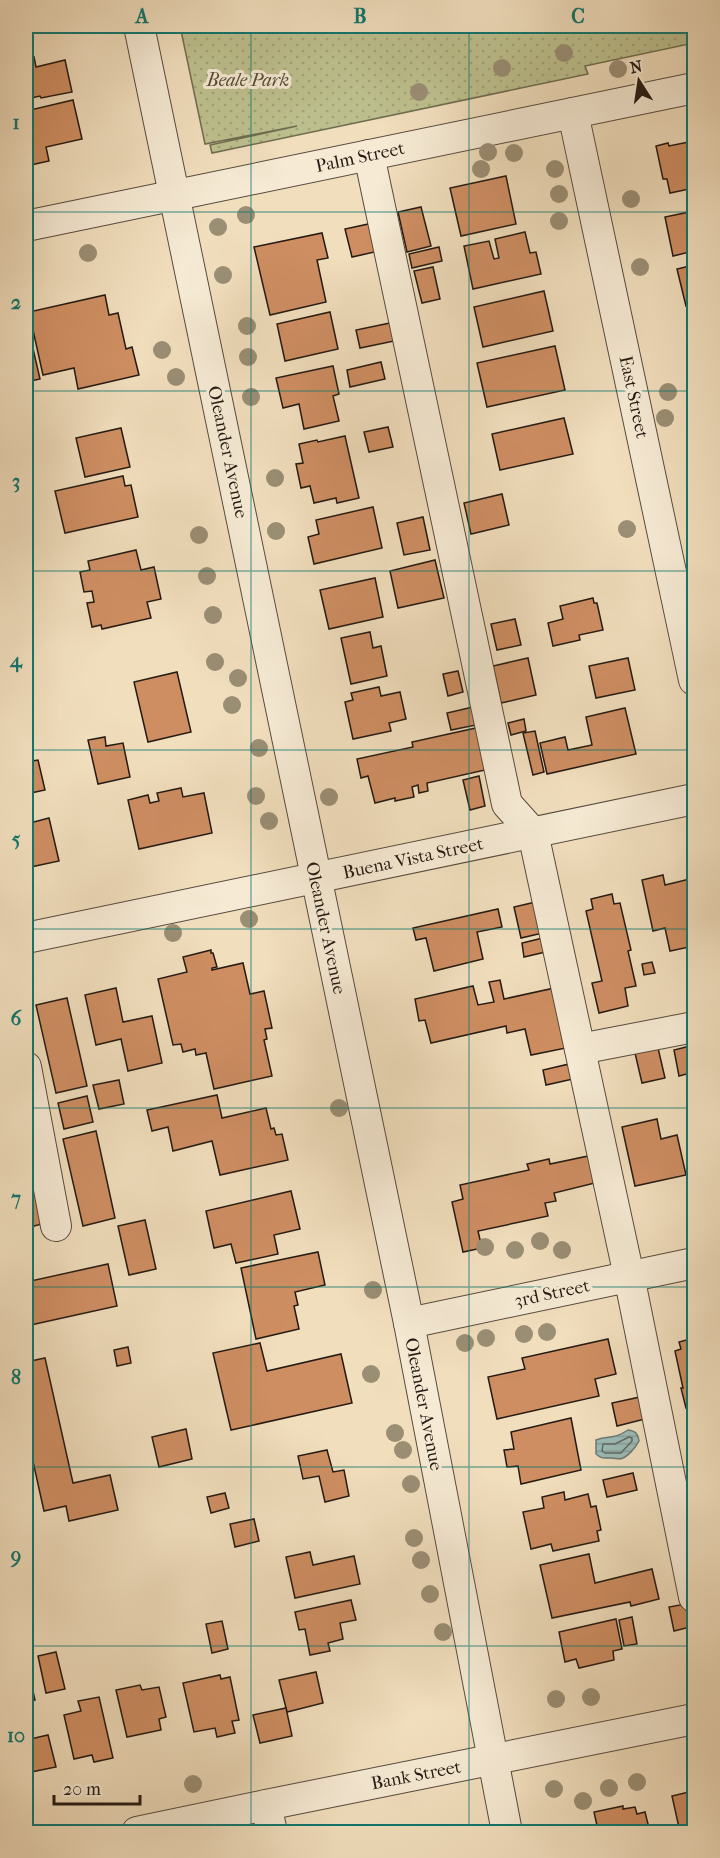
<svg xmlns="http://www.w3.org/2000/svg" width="720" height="1858" viewBox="0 0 720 1858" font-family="'IM FELL French Canon',serif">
<defs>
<pattern id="grass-dots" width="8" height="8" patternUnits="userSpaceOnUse" patternTransform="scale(1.5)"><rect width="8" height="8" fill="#bdc08e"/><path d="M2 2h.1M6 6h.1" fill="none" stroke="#a2a47a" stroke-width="1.8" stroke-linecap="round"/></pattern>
<pattern id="water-rules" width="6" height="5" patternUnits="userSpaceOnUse" patternTransform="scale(1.5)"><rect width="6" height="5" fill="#9bbbb6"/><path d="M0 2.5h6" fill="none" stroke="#85a09c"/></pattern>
</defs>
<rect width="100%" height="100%" fill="#f1debd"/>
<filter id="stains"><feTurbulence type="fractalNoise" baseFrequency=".00333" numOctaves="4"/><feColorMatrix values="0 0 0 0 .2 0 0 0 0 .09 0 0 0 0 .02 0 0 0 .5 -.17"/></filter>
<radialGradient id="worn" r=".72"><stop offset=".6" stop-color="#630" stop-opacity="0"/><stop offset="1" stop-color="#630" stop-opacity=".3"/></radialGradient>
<polygon fill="url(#grass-dots)" stroke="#706d50" stroke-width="1.5" points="180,26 694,26 694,43 585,66 588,74 212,153 210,145 297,126 205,144"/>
<path fill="url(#water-rules)" stroke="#6b7b75" stroke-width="1.5" d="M628,1430C636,1431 638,1434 639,1441C636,1447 627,1458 620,1459C617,1459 614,1458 610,1458C603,1458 602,1459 596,1454V1440C609,1435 613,1440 628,1430Z"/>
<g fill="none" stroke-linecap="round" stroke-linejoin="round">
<polygon stroke="#606a64" stroke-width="1.5" points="629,1437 632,1438 632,1441 621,1453 605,1453 602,1451 603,1444 615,1444"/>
</g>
<g fill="#ce8e62" stroke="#241a13" stroke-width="1.5">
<polygon points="34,57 36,67 65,60 72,92 41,98 40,96 26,99 26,59"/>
<polygon points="73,100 82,139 46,147 49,161 26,166 26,111"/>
<polygon points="694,141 694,188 670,193 667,179 663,179 656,146 668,143 669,146"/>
<polygon points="506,176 516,224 461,236 450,188"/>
<polygon points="421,207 431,246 407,252 398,212"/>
<polygon points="694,211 694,251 673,256 665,217"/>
<polygon points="373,223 379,251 352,257 345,229"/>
<polygon points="525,232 530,253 536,252 541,274 473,289 464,246 489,241 494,259 499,258 495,239"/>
<polygon points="322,233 328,258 317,260 326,302 270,315 254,247"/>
<polygon points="439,247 442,261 412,268 409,254"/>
<polygon points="694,265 694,304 686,306 677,269"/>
<polygon points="433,267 440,299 422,303 414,271"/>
<polygon points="544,291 553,331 483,347 474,307"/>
<polygon points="105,295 109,315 118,313 126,349 132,347 139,375 78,389 74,368 43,375 29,312"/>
<polygon points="330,312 338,349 285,361 277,324"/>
<polygon points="395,322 399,340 360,348 356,330"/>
<polygon points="694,327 694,356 688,329"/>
<polygon points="31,340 40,379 26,382 26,341"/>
<polygon points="555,346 565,390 487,407 477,363"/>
<polygon points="381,362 385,379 350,387 347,370"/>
<polygon points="333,366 339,394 333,396 339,421 304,429 299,404 283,408 276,378"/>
<polygon points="564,418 573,454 500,470 492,434"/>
<polygon points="388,427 393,447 369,452 364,432"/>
<polygon points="121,428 130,467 85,477 76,438"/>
<polygon points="345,436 359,498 337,503 336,498 314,503 310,486 301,488 296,464 303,463 299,444 317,440 318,442"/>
<polygon points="123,476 125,486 131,485 138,517 65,533 55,491"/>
<polygon points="502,494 509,525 471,534 464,503"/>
<polygon points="373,507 382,548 314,564 308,537 319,534 316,520"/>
<polygon points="423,517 430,550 404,555 397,523"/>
<polygon points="136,550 141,570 154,567 161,599 147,602 151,618 102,629 101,625 92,627 87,603 94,602 92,591 84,592 80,572 90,570 88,561"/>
<polygon points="435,560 444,598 398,608 390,571"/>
<polygon points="375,578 383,617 329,629 320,590"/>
<polygon points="593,598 594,603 597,603 603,630 579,635 580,640 553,646 548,623 563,619 560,606"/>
<polygon points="515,619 521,645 497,650 491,624"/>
<polygon points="370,632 373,648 381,646 387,676 351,684 341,638"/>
<polygon points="528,658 536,695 501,703 493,666"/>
<polygon points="628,658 635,690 596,698 589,666"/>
<polygon points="458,671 463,692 448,696 443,674"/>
<polygon points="177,672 191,732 148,742 134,682"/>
<polygon points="379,687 381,696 400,692 406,719 389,723 391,731 353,739 345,702 353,700 351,693"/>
<polygon points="473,707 476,725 451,730 447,713"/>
<polygon points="625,708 636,754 547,774 540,743 565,737 568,750 592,745 586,717"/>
<polygon points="524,719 526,731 511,735 508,723"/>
<polygon points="476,728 485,770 427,783 428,791 419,793 418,785 412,787 414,797 395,801 395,798 375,803 368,776 361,778 357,759 413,747 412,742"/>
<polygon points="535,731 544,772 533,775 523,733"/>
<polygon points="105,737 106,746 123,743 130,777 98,784 88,740"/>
<polygon points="38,760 45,790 26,794 26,762"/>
<polygon points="479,776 485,806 470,810 463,780"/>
<polygon points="181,788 183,797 204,793 212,833 139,849 128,800 148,795 150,803 159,801 157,793"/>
<polygon points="49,818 59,861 26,868 26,824"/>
<polygon points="663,875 665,885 694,878 694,946 670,951 665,928 653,931 642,880"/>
<polygon points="612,894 614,904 620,903 631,950 628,951 636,986 625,988 628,1006 599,1013 592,983 602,981 586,911 593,909 591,899"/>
<polygon points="540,901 547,932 521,938 514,907"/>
<polygon points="498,909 502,927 477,932 483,959 434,971 426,938 416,940 413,928"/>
<polygon points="547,937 550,951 524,957 522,943"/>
<polygon points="211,950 211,953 213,953 217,967 212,968 212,970 243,963 250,994 264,991 272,1028 265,1029 267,1039 264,1040 272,1076 214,1089 206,1053 196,1055 195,1049 183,1052 181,1044 173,1045 158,979 187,972 183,957"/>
<polygon points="652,962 655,973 644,975 642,964"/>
<polygon points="500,980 504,999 559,987 566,1048 531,1055 525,1029 507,1033 506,1026 431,1043 425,1020 419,1021 415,999 473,986 478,1005 494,1002 489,982"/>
<polygon points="116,988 123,1022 152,1016 162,1063 128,1071 121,1039 96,1045 85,995"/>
<polygon points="67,998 87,1086 56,1093 36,1005"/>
<polygon points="694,1045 694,1072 679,1076 674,1050"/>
<polygon points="658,1048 665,1078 642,1083 635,1053"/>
<polygon points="569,1064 573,1079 546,1085 543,1070"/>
<polygon points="119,1080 124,1104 99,1109 93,1085"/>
<polygon points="217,1095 222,1118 266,1108 271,1129 274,1128 276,1135 282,1134 288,1160 220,1175 212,1141 173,1151 168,1127 152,1131 147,1110"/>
<polygon points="87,1096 93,1122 64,1129 58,1103"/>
<polygon points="657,1119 661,1139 677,1135 686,1175 635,1186 622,1127"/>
<polygon points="96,1131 115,1218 83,1226 63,1139"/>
<polygon points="593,1155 599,1182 554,1193 556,1201 545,1203 548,1216 478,1231 482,1248 463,1252 452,1202 463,1199 460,1185 529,1170 527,1164 549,1159 550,1164"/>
<polygon points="31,1172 42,1224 26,1228 26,1173"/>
<polygon points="291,1191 300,1229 274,1235 278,1254 236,1263 231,1244 214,1248 206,1211"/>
<polygon points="145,1220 156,1269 129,1275 118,1226"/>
<polygon points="318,1252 325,1285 295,1292 298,1305 294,1306 299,1329 256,1339 241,1268"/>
<polygon points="108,1264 117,1306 26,1326 26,1282"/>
<polygon points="694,1338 694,1406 686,1408 681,1388 683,1388 675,1351 681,1349 679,1342"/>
<polygon points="608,1339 616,1374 595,1379 599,1396 497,1419 488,1377 525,1369 522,1358"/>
<polygon points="260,1343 267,1371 341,1354 352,1403 231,1430 213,1353"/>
<polygon points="128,1347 131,1363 117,1366 114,1350"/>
<polygon points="45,1358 73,1483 110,1475 118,1510 69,1521 66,1506 44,1511 26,1430 26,1362"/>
<polygon points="640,1397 645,1419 617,1426 612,1403"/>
<polygon points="571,1418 581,1470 521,1484 518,1466 507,1467 504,1450 514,1449 511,1432"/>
<polygon points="186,1429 192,1459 159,1467 152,1437"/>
<polygon points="327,1450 333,1472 344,1470 349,1496 325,1502 319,1476 303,1479 298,1456"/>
<polygon points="633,1473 637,1490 607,1497 603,1480"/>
<polygon points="564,1492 565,1500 588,1494 591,1507 596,1506 601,1530 597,1531 599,1541 553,1551 551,1544 531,1549 523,1512 544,1508 542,1497"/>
<polygon points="225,1493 229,1508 211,1513 207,1497"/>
<polygon points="254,1519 259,1541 235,1547 230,1524"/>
<polygon points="310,1552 313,1565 354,1556 360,1584 295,1598 286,1557"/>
<polygon points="589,1554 595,1583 652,1569 659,1599 631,1606 630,1602 552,1618 540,1565"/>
<polygon points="351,1600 356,1620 340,1623 343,1639 328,1643 330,1651 310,1655 305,1629 299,1630 295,1612"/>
<polygon points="685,1604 690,1627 674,1631 669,1607"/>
<polygon points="632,1617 637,1644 624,1646 619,1620"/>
<polygon points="616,1619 622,1649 613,1651 614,1660 579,1668 576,1659 565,1662 559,1632"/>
<polygon points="222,1621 228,1649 212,1653 206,1624"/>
<polygon points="56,1652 65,1689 46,1693 38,1656"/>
<polygon points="26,1665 27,1665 35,1700 26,1703"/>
<polygon points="316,1672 323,1703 287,1712 279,1680"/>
<polygon points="220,1675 221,1679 230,1677 239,1720 232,1721 235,1733 217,1737 215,1728 194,1732 183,1683"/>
<polygon points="140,1685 142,1690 159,1687 166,1717 159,1719 161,1730 127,1737 116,1690"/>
<polygon points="99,1697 113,1758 94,1762 92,1755 74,1759 64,1715 81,1711 78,1701"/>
<polygon points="286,1708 292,1736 260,1743 253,1715"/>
<polygon points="48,1735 56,1767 26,1773 26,1740"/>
<polygon points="693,1791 694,1791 694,1832 680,1832 672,1796"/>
<polygon points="623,1806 623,1809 635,1807 637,1814 645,1812 650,1832 588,1832 598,1830 594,1812"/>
</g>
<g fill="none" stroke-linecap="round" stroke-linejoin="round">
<g stroke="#574b3e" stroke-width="32">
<g id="minor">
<polyline points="139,26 409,1323 507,1832"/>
<polyline points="573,113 694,680"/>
<polyline points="369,155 507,804 533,833 629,1276 694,1597"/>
<polyline points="26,226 694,88"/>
<polyline points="26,938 694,799"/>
<polyline points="580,1049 694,1027"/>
<polyline points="26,1067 56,1226"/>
<polyline points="409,1323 694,1263"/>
<polyline points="266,1805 272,1832"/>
<polyline points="137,1832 266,1805 694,1719"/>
</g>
</g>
<use href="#minor" stroke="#f6ead4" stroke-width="30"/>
</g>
<g fill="#9a8e74">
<circle cx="564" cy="53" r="9"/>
<circle cx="502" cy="68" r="9"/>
<circle cx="618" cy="69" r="9"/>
<circle cx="419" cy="92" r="9"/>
<circle cx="488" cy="152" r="9"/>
<circle cx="514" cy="153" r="9"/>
<circle cx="481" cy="169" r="9"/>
<circle cx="555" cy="169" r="9"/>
<circle cx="559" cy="194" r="9"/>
<circle cx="631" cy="199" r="9"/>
<circle cx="246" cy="215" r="9"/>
<circle cx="559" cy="221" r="9"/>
<circle cx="218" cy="227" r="9"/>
<circle cx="88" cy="253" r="9"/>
<circle cx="640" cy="267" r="9"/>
<circle cx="223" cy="275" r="9"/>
<circle cx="247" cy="326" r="9"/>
<circle cx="162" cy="350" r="9"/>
<circle cx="248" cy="357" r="9"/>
<circle cx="176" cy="377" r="9"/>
<circle cx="668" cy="392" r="9"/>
<circle cx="251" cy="397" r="9"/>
<circle cx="665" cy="418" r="9"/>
<circle cx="275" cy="478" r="9"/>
<circle cx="627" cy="529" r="9"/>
<circle cx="276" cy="531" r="9"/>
<circle cx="199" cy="535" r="9"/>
<circle cx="207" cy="576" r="9"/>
<circle cx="213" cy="615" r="9"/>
<circle cx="215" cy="662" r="9"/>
<circle cx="238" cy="678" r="9"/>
<circle cx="232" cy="705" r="9"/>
<circle cx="259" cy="748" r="9"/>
<circle cx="256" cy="796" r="9"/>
<circle cx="329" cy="797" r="9"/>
<circle cx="269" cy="821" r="9"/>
<circle cx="249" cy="919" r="9"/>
<circle cx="173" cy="933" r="9"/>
<circle cx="339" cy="1108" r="9"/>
<circle cx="540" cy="1241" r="9"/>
<circle cx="485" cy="1247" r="9"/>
<circle cx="515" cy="1250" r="9"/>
<circle cx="562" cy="1250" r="9"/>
<circle cx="373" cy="1290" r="9"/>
<circle cx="547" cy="1332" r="9"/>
<circle cx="524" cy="1334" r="9"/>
<circle cx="486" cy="1338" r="9"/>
<circle cx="465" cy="1343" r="9"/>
<circle cx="371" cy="1374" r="9"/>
<circle cx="395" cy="1433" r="9"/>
<circle cx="403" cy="1450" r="9"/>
<circle cx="411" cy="1484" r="9"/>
<circle cx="414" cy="1538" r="9"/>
<circle cx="421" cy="1560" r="9"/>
<circle cx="430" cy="1594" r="9"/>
<circle cx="443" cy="1632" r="9"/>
<circle cx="591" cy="1697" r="9"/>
<circle cx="556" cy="1699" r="9"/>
<circle cx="637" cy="1782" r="9"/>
<circle cx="193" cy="1784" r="9"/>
<circle cx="609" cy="1788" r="9"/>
<circle cx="554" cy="1789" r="9"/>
<circle cx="583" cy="1801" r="9"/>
</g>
<path fill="none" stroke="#0f766e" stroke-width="1.5" stroke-opacity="0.55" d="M251,26V1832M469,26V1832M26,212H694M26,391H694M26,571H694M26,750H694M26,929H694M26,1108H694M26,1287H694M26,1467H694M26,1646H694"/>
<g text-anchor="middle" stroke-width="6" stroke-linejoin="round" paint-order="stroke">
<g font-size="18" font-style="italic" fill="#524c38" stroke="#f6ead4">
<text x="248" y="86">Beale Park</text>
</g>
<g font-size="18" fill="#241a13" stroke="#f6ead4">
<text transform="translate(360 157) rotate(-12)" y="6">Palm Street</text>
<text transform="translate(634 397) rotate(78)" y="6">East Street</text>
<text transform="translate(228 452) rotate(78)" y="6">Oleander Avenue</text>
<text transform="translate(413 858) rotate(-12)" y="6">Buena Vista Street</text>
<text transform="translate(326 928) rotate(78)" y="6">Oleander Avenue</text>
<text transform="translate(552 1293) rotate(-12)" y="6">3rd Street</text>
<text transform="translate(424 1404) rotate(79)" y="6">Oleander Avenue</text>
<text transform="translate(416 1775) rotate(-11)" y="6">Bank Street</text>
</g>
</g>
<rect width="720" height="1858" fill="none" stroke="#f1debd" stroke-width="66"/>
<g transform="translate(639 81) rotate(348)" stroke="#f6ead4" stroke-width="4.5" paint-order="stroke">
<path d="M0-4.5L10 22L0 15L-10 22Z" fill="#241a13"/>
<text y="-9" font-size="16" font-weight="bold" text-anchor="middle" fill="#241a13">N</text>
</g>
<path d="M54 1795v9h86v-9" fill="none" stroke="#241a13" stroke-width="3"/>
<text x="63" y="1795" font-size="18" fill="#241a13" stroke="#f6ead4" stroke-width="4.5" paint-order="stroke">20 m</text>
<rect x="33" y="33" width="654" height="1792" fill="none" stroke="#0f766e" stroke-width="2"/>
<g font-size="20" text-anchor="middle" font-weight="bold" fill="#0f766e">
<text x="142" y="23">A</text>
<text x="360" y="23">B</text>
<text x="578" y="23">C</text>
<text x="16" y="129">1</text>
<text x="16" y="309">2</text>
<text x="16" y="488">3</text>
<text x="16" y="667">4</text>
<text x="16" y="846">5</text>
<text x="16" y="1025">6</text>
<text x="16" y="1205">7</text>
<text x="16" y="1384">8</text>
<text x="16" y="1563">9</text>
<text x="16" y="1742">10</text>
</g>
<rect width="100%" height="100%" filter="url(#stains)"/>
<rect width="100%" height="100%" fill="url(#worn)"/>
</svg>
